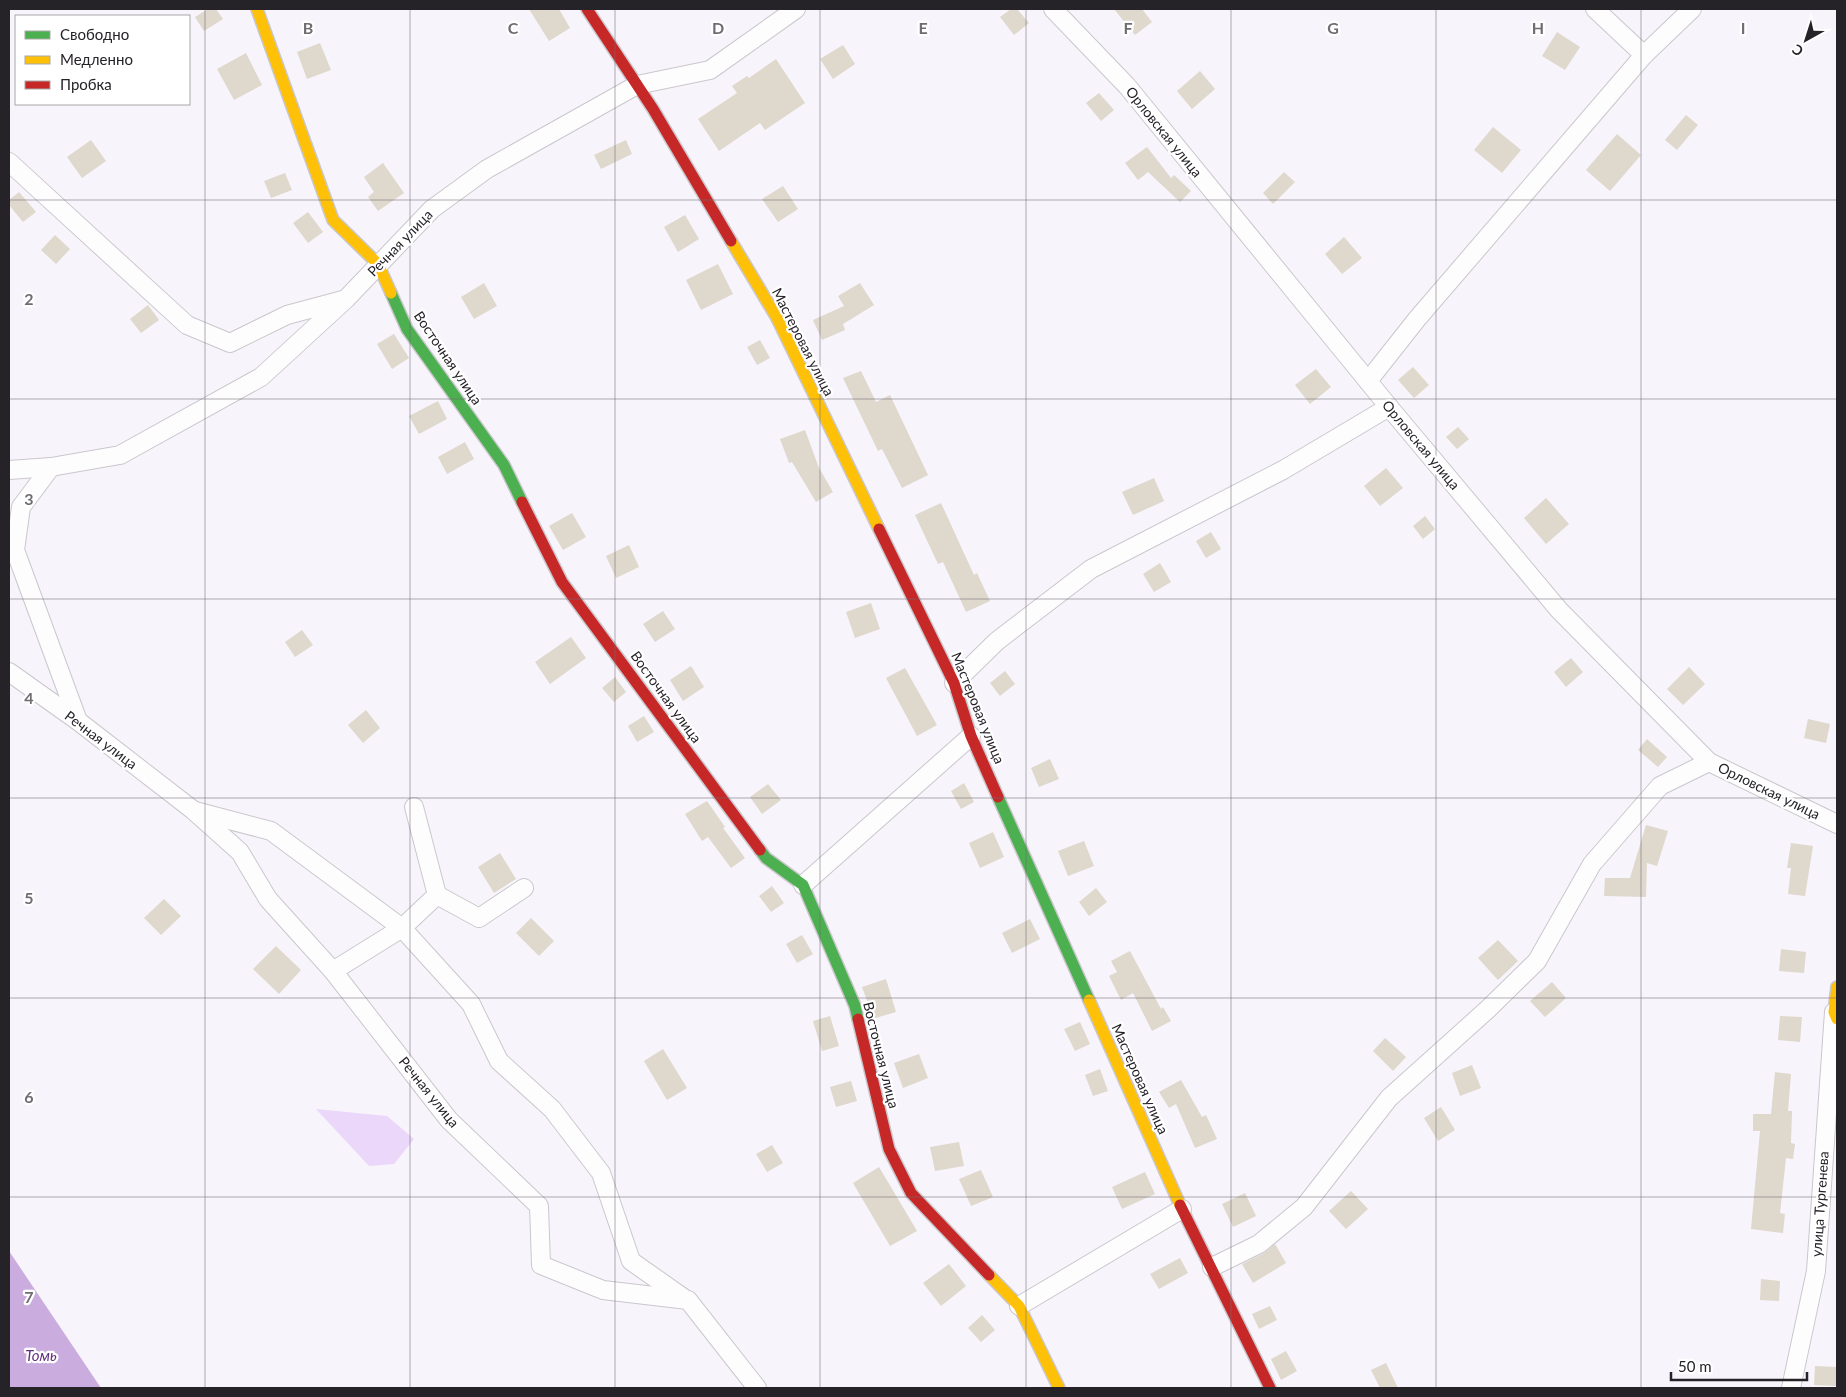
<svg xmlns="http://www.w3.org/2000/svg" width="1846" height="1397" viewBox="0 0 1846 1397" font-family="Lato,sans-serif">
<rect width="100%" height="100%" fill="#f8f4fb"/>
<polygon fill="#ebd7f9" points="316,1109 387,1116 414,1139 394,1164 369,1166"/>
<polygon fill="#caadde" points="9,1251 101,1388 9,1388"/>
<g fill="#dfd8cc">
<polygon points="208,9 216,9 223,19 204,31 195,17"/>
<polygon points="529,9 559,9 570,28 549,41"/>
<polygon points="1011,9 1017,9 1029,23 1014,35 1000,17"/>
<polygon points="1114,9 1142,9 1152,22 1135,35"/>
<polygon points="1557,32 1580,47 1565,70 1542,56"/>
<polygon points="320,43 331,70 307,79 297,52"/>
<polygon points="843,45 855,64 833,79 820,59"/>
<polygon points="246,53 262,85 234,100 217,69"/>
<polygon points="776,59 805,103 765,130 760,123 719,151 698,119 737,93 732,86 747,76 749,78"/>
<polygon points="1200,71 1215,89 1192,109 1177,91"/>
<polygon points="1099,93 1114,110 1101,121 1086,103"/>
<polygon points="1686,115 1698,125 1677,150 1665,140"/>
<polygon points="1493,127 1521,150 1502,173 1474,150"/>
<polygon points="1617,134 1641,155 1610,191 1586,170"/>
<polygon points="91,140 106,161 82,178 67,157"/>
<polygon points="626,140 632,154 601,169 594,155"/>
<polygon points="1147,147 1171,178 1174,175 1191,191 1180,202 1148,172 1138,180 1125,163"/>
<polygon points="383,163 404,193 378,211 368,197 374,192 364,177"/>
<polygon points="1284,172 1295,182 1273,204 1263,193"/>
<polygon points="285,173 292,190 271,198 264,181"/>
<polygon points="783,186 798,209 778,222 762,199"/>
<polygon points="19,192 36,212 23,222 9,205 9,200"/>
<polygon points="308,212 323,232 308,243 293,223"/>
<polygon points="685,215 699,239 678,252 664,227"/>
<polygon points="55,235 70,249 56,264 41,250"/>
<polygon points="1344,237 1362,258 1342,274 1325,254"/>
<polygon points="718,264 733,294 701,310 686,280"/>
<polygon points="484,283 497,306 474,319 461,297"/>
<polygon points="860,283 874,305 843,324 845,330 822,340 813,320 844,306 838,296"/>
<polygon points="148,305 159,320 141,333 130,319"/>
<polygon points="394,334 409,358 392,369 377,344"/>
<polygon points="760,340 770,358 757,365 747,347"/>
<polygon points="1413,367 1429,385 1414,398 1398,380"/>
<polygon points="1316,369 1331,387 1310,404 1295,385"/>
<polygon points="861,371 876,402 890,395 928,475 902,488 882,449 878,451 843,378"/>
<polygon points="438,401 447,419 419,434 409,416"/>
<polygon points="1458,427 1469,439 1457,449 1446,437"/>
<polygon points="805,430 819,468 833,492 816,502 792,462 789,463 780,439"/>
<polygon points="465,442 474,459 447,474 438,457"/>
<polygon points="1386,468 1403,488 1380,506 1364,486"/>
<polygon points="1154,478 1164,501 1133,515 1122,492"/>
<polygon points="1546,498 1569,524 1546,544 1524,518"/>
<polygon points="941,503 974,575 977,573 990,601 966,612 943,562 938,564 915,515"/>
<polygon points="572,513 586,537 563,550 549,526"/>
<polygon points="1425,516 1435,529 1423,539 1413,526"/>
<polygon points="1211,532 1221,549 1206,558 1196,541"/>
<polygon points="629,545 639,567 616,578 606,556"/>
<polygon points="1160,563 1171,582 1154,592 1143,574"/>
<polygon points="871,603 880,629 855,638 846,612"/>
<polygon points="663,611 675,629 655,642 643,624"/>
<polygon points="302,630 313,645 295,657 285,642"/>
<polygon points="571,637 586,658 550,684 535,662"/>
<polygon points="1571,658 1583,672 1566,687 1554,672"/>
<polygon points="691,666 704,687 683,701 670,680"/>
<polygon points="1689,667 1705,684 1683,705 1667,689"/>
<polygon points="905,668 937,725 917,736 886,678"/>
<polygon points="1005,671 1015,684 1000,696 990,683"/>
<polygon points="615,677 626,692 614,702 602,688"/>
<polygon points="366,710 380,728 363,743 348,725"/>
<polygon points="644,716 654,732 637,742 628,726"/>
<polygon points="1808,719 1830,724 1826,743 1804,738"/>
<polygon points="1647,739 1667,757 1658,767 1638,750"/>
<polygon points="1050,759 1059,779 1039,787 1031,768"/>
<polygon points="964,783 974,802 961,809 951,791"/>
<polygon points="768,784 781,800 762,814 750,797"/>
<polygon points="707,801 725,827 723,828 745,858 731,868 708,837 702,841 685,814"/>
<polygon points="1646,825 1668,831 1657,866 1647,863 1646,897 1604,896 1605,878 1630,878"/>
<polygon points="993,832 1004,857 980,868 969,843"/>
<polygon points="1084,841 1094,866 1068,876 1058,851"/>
<polygon points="1791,843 1813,846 1805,896 1788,894 1791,868 1787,868"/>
<polygon points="500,853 516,879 494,893 478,867"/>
<polygon points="772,886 784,903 771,912 759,896"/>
<polygon points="1096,888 1107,902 1089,916 1079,902"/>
<polygon points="164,899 181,916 161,935 144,918"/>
<polygon points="531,918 554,941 539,956 516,933"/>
<polygon points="1030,919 1040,939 1012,953 1002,933"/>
<polygon points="802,935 813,954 797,963 786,944"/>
<polygon points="1498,940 1518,961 1498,980 1478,958"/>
<polygon points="276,946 301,970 279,994 253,969"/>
<polygon points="1781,949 1806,952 1804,973 1779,971"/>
<polygon points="1130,951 1161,1009 1163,1007 1171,1021 1152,1031 1133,993 1121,1000 1109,976 1117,972 1111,961"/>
<polygon points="886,979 896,1012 872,1019 868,1003 862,987"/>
<polygon points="1552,982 1566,998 1545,1017 1530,1001"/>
<polygon points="830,1016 839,1046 822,1051 813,1021"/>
<polygon points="1780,1016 1802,1017 1800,1042 1778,1040"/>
<polygon points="1080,1022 1090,1044 1075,1051 1064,1029"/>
<polygon points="1385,1038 1406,1057 1393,1071 1373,1051"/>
<polygon points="663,1049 687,1088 667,1100 644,1061"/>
<polygon points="919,1054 928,1078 903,1088 894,1063"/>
<polygon points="1472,1065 1481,1088 1460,1096 1452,1073"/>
<polygon points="1100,1069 1108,1091 1093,1096 1085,1075"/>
<polygon points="1775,1072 1791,1074 1788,1111 1792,1111 1791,1143 1795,1144 1793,1159 1786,1158 1780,1213 1785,1214 1783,1233 1751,1229 1760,1131 1753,1131 1753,1114 1771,1114"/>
<polygon points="1181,1080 1202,1117 1206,1115 1217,1139 1195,1148 1176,1104 1169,1108 1159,1092"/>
<polygon points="851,1081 857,1101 836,1107 830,1087"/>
<polygon points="1441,1107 1455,1130 1438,1141 1424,1118"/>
<polygon points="959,1142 964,1166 935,1171 930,1147"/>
<polygon points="772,1145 783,1163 767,1172 756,1154"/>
<polygon points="879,1167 917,1231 890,1246 853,1183"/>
<polygon points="981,1170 993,1197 971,1206 959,1179"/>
<polygon points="1145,1172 1155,1194 1122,1209 1112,1187"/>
<polygon points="1351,1191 1368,1209 1346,1229 1329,1211"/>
<polygon points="1245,1193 1256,1216 1233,1227 1222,1204"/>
<polygon points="1275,1244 1286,1263 1253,1283 1242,1264 1264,1253"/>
<polygon points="1180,1258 1188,1273 1159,1289 1150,1274"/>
<polygon points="949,1264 966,1286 941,1306 923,1283"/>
<polygon points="1761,1279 1780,1281 1779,1301 1760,1300"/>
<polygon points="1270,1306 1277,1320 1259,1329 1252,1314"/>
<polygon points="982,1315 995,1330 981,1342 968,1328"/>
<polygon points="1286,1351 1297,1371 1281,1380 1271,1359"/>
<polygon points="1386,1363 1398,1388 1380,1388 1371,1370"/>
<polygon points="1815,1366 1837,1367 1837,1386 1814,1385"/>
</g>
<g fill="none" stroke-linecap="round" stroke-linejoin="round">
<g stroke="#cac7cd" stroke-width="20">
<g id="street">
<polyline points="1053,9 1127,86 1389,407 1559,610 1709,762 1837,824"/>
<polyline points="1595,9 1644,55"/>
<polyline points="9,162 187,325 230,343 287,315 343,300"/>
<polyline points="1368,381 1417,319 1644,55 1692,9"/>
<polyline points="51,467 21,507 15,550 78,721"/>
<polyline points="9,470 51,467 120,455 261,377 346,299 432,209 487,169 637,85 710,70 796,9"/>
<polyline points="9,672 78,721 193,810 240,852 268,899 333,971 449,1120 539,1206 541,1265 603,1290 688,1300 757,1388"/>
<polyline points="954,683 997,641 1091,569 1283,470 1389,407"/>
<polyline points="414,807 437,895"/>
<polyline points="195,811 271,831 402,928 471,1004 499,1061 552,1109 601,1173 631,1261 685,1299"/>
<polyline points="803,885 971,736"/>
<polyline points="333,971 402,928 437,895 479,918 524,888"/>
<polyline points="1212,1267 1259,1244 1304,1207 1389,1098 1488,1009 1537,961 1592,864 1660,786 1709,762"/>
<polyline points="1019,1306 1182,1209"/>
<polyline points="1791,1388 1816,1271 1834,1012"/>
</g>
</g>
<g stroke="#cac7cd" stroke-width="14">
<g id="fast">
<polyline points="391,293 407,329 504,465 522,502"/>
<polyline points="998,797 1089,1000"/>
<polyline points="760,850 766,858 803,885 855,1006 858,1019"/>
</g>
</g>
<g stroke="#cac7cd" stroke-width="14">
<g id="slow">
<polyline points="257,9 333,220 378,264 391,293"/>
<polyline points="731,241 777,318 879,529"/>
<polyline points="1837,987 1834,1012 1837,1019"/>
<polyline points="1089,1000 1180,1205"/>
<polyline points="989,1275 1019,1306 1059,1388"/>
</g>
</g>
<g stroke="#cac7cd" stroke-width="14">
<g id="jam">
<polyline points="587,9 653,109 731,241"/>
<polyline points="522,502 562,582 760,850"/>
<polyline points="879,529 954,683 971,736 998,797"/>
<polyline points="858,1019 889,1149 911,1193 989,1275"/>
<polyline points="1180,1205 1270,1388"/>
</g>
</g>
<use href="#street" stroke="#fefdfe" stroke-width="18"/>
<use href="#fast" stroke="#4caf50" stroke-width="11"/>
<use href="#slow" stroke="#ffc107" stroke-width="11"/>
<use href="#jam" stroke="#c62828" stroke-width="11"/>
</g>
<path fill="none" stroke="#6f6c72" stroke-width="1" stroke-opacity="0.55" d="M205,9V1388M410,9V1388M615,9V1388M820,9V1388M1026,9V1388M1231,9V1388M1436,9V1388M1641,9V1388M9,200H1837M9,399H1837M9,599H1837M9,798H1837M9,998H1837M9,1197H1837"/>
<g text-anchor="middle" stroke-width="4.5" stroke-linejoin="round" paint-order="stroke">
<g font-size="14" fill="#252228" stroke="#fff">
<text transform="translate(1164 132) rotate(51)" y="5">Орловская улица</text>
<text transform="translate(400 243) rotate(-46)" y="5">Речная улица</text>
<text transform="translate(803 342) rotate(63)" y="5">Мастеровая улица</text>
<text transform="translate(448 358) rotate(56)" y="5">Восточная улица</text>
<text transform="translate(1421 445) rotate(50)" y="5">Орловская улица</text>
<text transform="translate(666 697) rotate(54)" y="5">Восточная улица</text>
<text transform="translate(978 708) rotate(68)" y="5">Мастеровая улица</text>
<text transform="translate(101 740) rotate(37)" y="5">Речная улица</text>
<text transform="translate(1769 791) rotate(26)" y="5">Орловская улица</text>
<text transform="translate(881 1055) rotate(76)" y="5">Восточная улица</text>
<text transform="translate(1140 1079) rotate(66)" y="5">Мастеровая улица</text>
<text transform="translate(429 1092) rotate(51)" y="5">Речная улица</text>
<text transform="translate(1820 1204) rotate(-86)" y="5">улица Тургенева</text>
</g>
<g font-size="15" font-style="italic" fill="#622e7e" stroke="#fff">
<text x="41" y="1361">Томь</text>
</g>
</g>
<g font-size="16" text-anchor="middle" font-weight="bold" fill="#6f6c72" stroke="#fff" stroke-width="4.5" stroke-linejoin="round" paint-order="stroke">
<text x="308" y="34">B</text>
<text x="513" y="34">C</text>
<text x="718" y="34">D</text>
<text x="923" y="34">E</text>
<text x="1128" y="34">F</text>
<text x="1333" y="34">G</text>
<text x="1538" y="34">H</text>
<text x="1743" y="34">I</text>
<text x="29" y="305">2</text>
<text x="29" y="505">3</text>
<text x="29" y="704">4</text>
<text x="29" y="904">5</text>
<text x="29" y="1103">6</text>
<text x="29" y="1303">7</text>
</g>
<rect width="1846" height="1397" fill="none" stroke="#252228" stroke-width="20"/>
<rect x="15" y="15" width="175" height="90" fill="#ffffff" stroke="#a8a7a9"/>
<rect x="25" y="31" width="25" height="8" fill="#4caf50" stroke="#a8a7a9"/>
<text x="60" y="40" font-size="15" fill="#252228">Свободно</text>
<rect x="25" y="56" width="25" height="8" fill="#ffc107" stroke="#a8a7a9"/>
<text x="60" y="65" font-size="15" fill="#252228">Медленно</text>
<rect x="25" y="81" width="25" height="8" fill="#c62828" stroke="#a8a7a9"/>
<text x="60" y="90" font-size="15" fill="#252228">Пробка</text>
<g transform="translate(1806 40) rotate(219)" stroke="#ffffff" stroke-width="4" paint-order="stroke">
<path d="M0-4L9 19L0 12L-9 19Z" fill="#252228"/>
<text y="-8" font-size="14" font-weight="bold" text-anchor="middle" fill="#252228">С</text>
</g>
<path d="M1671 1372v8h136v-8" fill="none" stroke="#252228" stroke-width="2.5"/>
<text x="1678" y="1372" font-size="15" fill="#252228" stroke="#ffffff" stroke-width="4" paint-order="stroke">50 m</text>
</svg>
